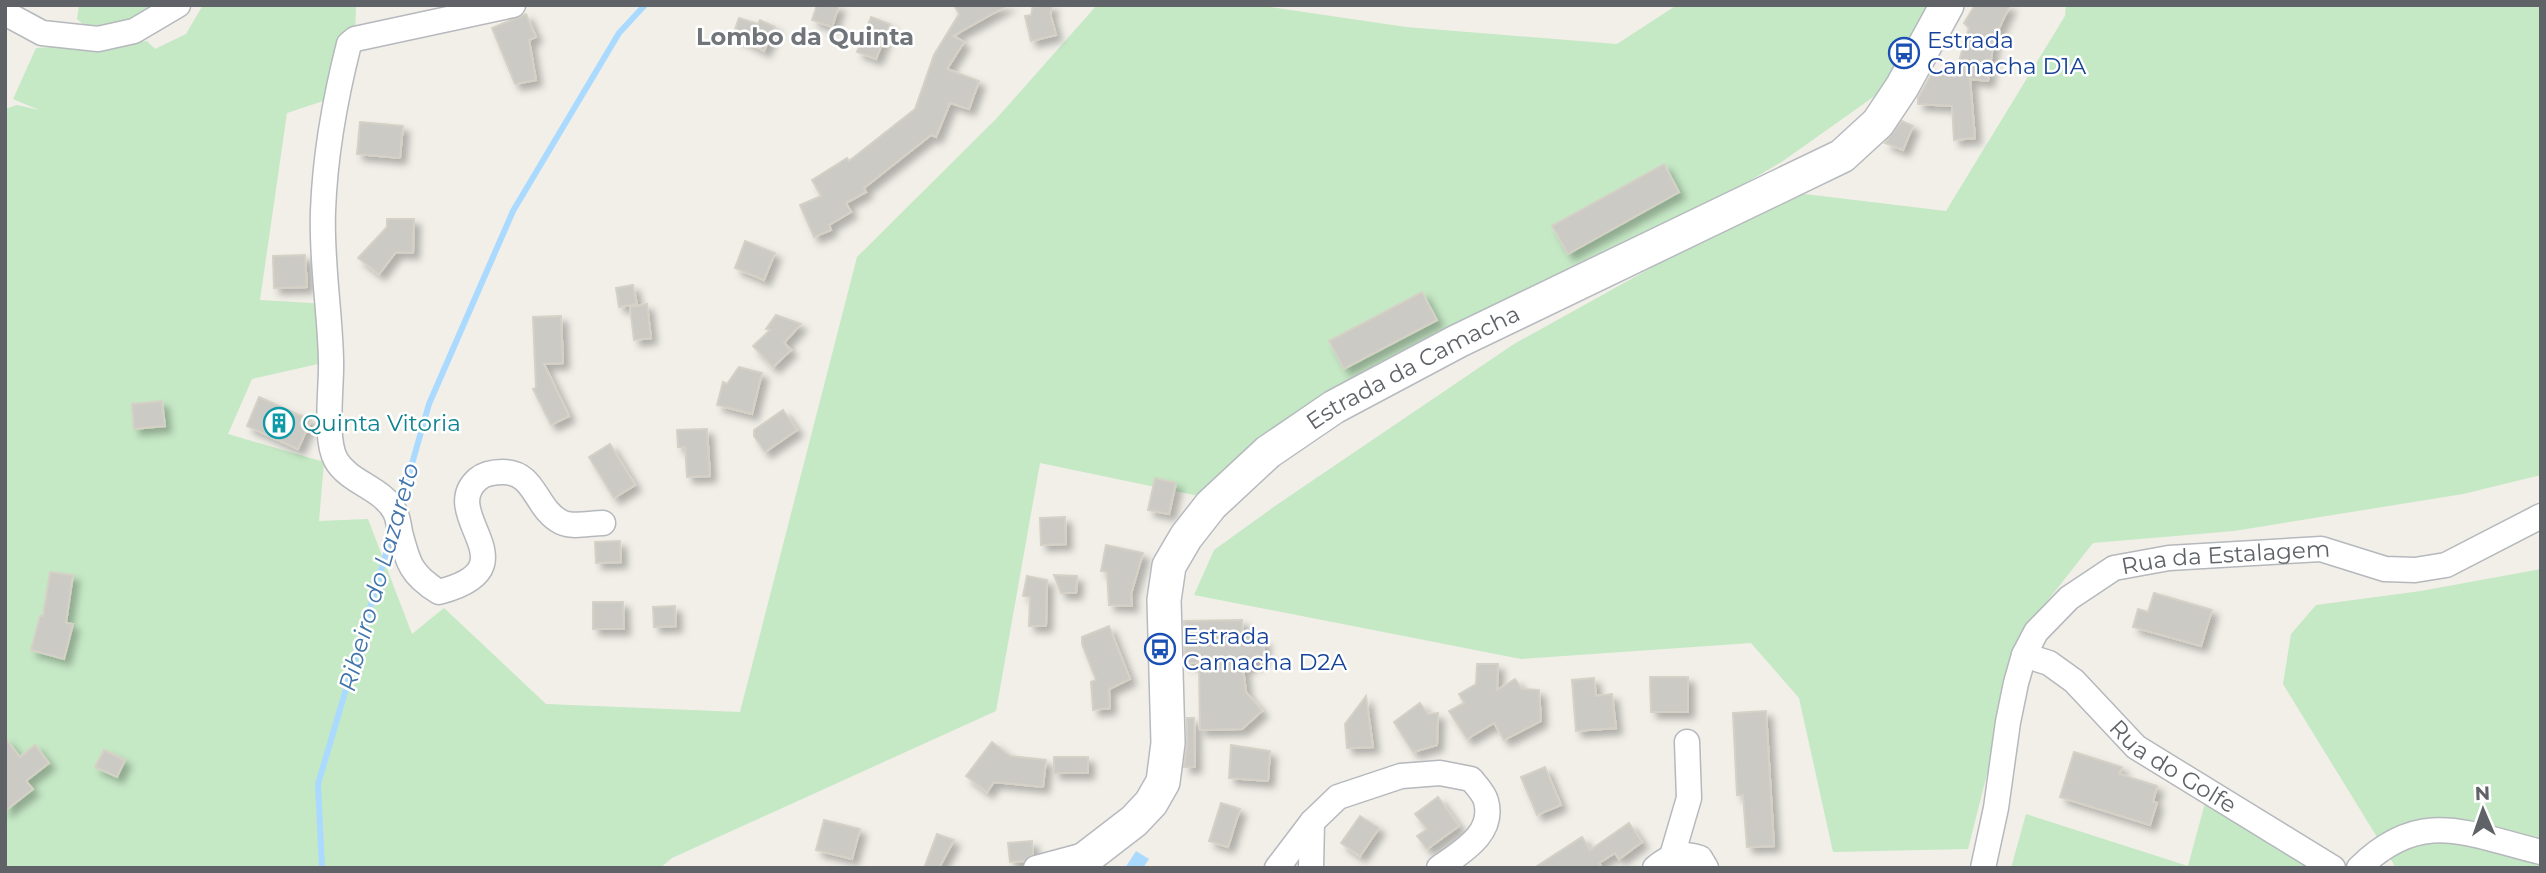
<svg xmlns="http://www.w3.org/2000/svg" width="2546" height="873" viewBox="0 0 2546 873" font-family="Montserrat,sans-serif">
<defs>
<filter id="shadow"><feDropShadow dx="6" dy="6" stdDeviation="3.5" flood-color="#0004"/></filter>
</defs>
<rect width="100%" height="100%" fill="#f1efe8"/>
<g fill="#c5e8c5">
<polygon points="79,5 151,5 133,18 91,31 77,19"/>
<polygon points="203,5 356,5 355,39 335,97 287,113 260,300 328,304 331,361 252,379 228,434 324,462 319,521 368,519 412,634 444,608 546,704 740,712 857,257 996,119 1097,5 1256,5 1406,27 1617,44 1677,5 1935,5 1886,88 1783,161 1213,499 1040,463 996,711 672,858 660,868 5,868 5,109 17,105 39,110 13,99 36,48 147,41 155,49 186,34"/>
<polygon points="2066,5 2541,5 2541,475 2463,494 2234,531 2093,543 2023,632 1968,849 1833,852 1799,698 1751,643 1521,659 1194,595 1214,550 1275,506 1514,344 1788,192 1946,211 2065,16"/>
<polygon points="2541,569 2541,868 2396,868 2283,684 2291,634 2316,605 2421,591"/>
<polygon points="2205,803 2315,868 2011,868 2026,814 2188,866"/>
</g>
<polygon fill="#aadaff" points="1136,851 1149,859 1143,868 1125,868"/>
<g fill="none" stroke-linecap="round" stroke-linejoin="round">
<g stroke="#aadaff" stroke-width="6">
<polyline points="400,506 429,404 513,211 619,33 645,5"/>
<polyline points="322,868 318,784 392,533"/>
</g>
</g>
<g fill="#cccac5" stroke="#d6d1c6" stroke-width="2" filter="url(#shadow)">
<polygon points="817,5 839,5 832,27 812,20"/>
<polygon points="954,5 1008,5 953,36 964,42 947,69 979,81 969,109 950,103 936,137 931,135 864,188 866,192 846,203 851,212 829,225 831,230 814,237 800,205 821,196 812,180 847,158 849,161 915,109 934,55 959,14"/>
<polygon points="1033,5 1052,5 1050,13 1056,35 1031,41 1025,16 1031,15"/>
<polygon points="1975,5 2010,5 1994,39 1988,81 1970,79 1975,138 1954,140 1952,106 1918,104 1918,98 1932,73 1955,74 1969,28 1964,23"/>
<polygon points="526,14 536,37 529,40 536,80 515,84 492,28"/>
<polygon points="871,17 890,24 876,59 857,52"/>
<polygon points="739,18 758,24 760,20 775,27 764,51 733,35"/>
<polygon points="1902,121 1913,126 1903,150 1885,143"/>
<polygon points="360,122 403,126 400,158 357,154"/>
<polygon points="1664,164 1679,192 1568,254 1552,226"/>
<polygon points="387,219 414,219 413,253 396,252 379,274 358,258 387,227"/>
<polygon points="745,241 775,253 764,280 735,268"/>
<polygon points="305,255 307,287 274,288 273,256"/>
<polygon points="633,285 637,304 619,307 616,288"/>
<polygon points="1422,292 1437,320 1344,369 1329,341"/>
<polygon points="647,304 651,338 634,340 630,307"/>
<polygon points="776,315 801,324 784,343 791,350 773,367 753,346 770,330 766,329"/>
<polygon points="561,316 563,363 544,364 569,416 551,425 533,389 536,388 533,317"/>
<polygon points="739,367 762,373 752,414 717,405 723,382 727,384"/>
<polygon points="259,397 311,420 298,449 247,426"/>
<polygon points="162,401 165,426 134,429 132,404"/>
<polygon points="783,410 797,430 765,452 754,436 754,430"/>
<polygon points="707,429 710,476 687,477 685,447 678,447 677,430"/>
<polygon points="610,444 635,485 614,498 589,457"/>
<polygon points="1155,478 1176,483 1169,514 1148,510"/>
<polygon points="1065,517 1066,544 1041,545 1040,518"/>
<polygon points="620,541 621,562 596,563 595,542"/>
<polygon points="1106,545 1143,553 1131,594 1132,606 1109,605 1107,572 1101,571"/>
<polygon points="50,572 73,575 66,623 73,624 64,659 31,650 40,616 43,616"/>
<polygon points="1054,575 1077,576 1076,593 1061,593"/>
<polygon points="1027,576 1047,580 1046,626 1029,626 1030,597 1023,596"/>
<polygon points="2154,593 2212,610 2201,646 2133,627 2138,609 2148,612"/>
<polygon points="593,602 623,602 624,629 593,629"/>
<polygon points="675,606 676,626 654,627 653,607"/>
<polygon points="1242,620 1243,639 1265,640 1262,659 1243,668 1246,692 1262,711 1242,729 1200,730 1199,663 1185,663 1184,621"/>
<polygon points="1109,626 1130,679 1109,689 1110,708 1093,710 1091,682 1096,680 1082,644 1082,637"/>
<polygon points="1477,664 1498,664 1497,690 1515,679 1522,689 1539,690 1541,721 1504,740 1494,723 1467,739 1449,711 1464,703 1459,694 1476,684"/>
<polygon points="1650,677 1688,677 1688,712 1651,712"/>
<polygon points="1594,678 1596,696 1612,694 1616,728 1576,731 1572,680"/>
<polygon points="1366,696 1373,747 1347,748 1345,724"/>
<polygon points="1420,703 1428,714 1438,713 1437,745 1413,752 1394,722"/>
<polygon points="1766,711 1774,846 1747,847 1743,795 1737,795 1733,713"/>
<polygon points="1187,718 1194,718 1195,767 1184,767 1187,743"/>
<polygon points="5,738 20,757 35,745 49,763 26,781 33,789 5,811"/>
<polygon points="992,742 1010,756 1046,760 1043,787 994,782 987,792 966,776"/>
<polygon points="1231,745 1270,751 1268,781 1229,778"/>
<polygon points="104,750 125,760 117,777 95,767"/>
<polygon points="2074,752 2122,767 2119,774 2157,786 2153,802 2157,803 2150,825 2060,797"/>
<rect x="1054" y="757" width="34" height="16"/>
<polygon points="1545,767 1561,805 1537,815 1521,777"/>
<polygon points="1438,797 1459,826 1427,849 1417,836 1427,829 1415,814"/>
<polygon points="1221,803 1240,809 1228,847 1209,841"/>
<polygon points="1360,816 1379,828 1360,856 1341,843"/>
<polygon points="824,820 860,829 852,859 816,850"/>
<polygon points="1629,823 1642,842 1619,859 1615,853 1599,863 1602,868 1534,868 1582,837 1590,850"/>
<polygon points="937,834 954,840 939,868 924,868"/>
<polygon points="1032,841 1033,854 1024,861 1010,862 1008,843"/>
</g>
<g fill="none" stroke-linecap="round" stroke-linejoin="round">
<g stroke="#b5b8bc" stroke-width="27">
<g id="street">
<path d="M513,5L355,39L349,44C335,99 325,154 323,211C321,260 330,311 331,360C332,386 324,439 336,460C349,483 383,488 395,512C398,518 399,526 400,532C408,563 411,575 439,592C536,567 436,515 478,479C484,474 494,472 503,472C536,472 535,509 561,522C573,528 590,523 603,523"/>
<polyline points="5,13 42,33 98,39 134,31 178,5"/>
<path id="s1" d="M2024,655L2049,663L2074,681L2136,747L2333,868"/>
<polyline points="1672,856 1689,798 1687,742"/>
<polyline points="1036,868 1088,854"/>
<path d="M1277,868L1312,822L1338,797L1401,776L1440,773L1471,779C1476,785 1484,793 1486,801C1495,834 1461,852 1439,868"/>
<polyline points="1311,868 1312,822"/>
<path d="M1655,868C1670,855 1682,852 1700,858L1706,868"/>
<path id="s2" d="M1983,868L1996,808L2008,722L2016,683L2024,655L2036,632L2069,598L2114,568L2169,558L2321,549L2385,569L2415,570L2446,565L2541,516"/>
<path d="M2359,868C2421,807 2467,834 2541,852"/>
</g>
</g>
<g stroke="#b6babf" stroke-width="36">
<g id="secondary">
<path id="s3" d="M1073,868L1134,821L1151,803L1163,782L1168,743L1164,600L1169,566L1186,537L1211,505L1268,452L1334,407L1458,341L1842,156L1878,123L1902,87L1947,5"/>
</g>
</g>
<use href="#street" stroke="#fff" stroke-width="24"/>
<use href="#secondary" stroke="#fff" stroke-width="33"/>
</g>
<defs>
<g id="bus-ring" transform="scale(1.575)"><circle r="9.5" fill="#fff" stroke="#1a4fb4" stroke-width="1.5"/><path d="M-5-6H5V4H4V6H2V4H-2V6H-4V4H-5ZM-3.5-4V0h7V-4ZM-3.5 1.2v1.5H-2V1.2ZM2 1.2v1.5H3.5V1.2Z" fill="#1a4fb4"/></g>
<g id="building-ring" transform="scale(1.575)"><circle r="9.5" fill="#fff" stroke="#0f9aa8" stroke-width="1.5"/><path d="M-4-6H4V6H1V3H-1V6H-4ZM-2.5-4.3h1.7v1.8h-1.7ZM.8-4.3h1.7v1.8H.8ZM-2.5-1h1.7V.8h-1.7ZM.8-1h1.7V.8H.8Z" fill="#0f9aa8"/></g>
</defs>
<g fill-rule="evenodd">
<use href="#bus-ring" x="1904" y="53"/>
<use href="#building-ring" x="279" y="423"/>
<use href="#bus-ring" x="1160" y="649"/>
</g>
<g text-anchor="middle" stroke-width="5" stroke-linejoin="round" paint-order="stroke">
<g font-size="23" fill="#164399" stroke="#fff" text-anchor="start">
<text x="1927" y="48">Estrada<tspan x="1927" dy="26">Camacha D1A</tspan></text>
<text x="1183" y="644">Estrada<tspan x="1183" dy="26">Camacha D2A</tspan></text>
</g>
<g font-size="23" fill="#5f6368" stroke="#fff">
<text dy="8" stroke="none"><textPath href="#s3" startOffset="663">Estrada da Camacha</textPath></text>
<text dy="8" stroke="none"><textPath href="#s2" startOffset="457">Rua da Estalagem</textPath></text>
<text dy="8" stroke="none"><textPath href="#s1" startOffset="189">Rua do Golfe</textPath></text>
</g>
<g font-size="23" fill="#0d838f" stroke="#fff" text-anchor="start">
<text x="302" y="431">Quinta Vitoria</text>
</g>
<g font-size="24" font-weight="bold" fill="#70757a" stroke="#fff">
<text x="805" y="45">Lombo da Quinta</text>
</g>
<g font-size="24" font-style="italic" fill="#4174aa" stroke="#fff">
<text transform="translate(379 577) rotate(-74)" y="8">Ribeiro do Lazareto</text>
</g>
</g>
<rect width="2546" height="873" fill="none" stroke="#5f6368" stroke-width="14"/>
<g transform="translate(2483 810) rotate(358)" stroke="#ffffff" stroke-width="5" paint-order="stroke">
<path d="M0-5L12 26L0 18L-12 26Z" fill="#5f6368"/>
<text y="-10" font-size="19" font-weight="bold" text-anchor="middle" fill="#5f6368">N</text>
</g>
</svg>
